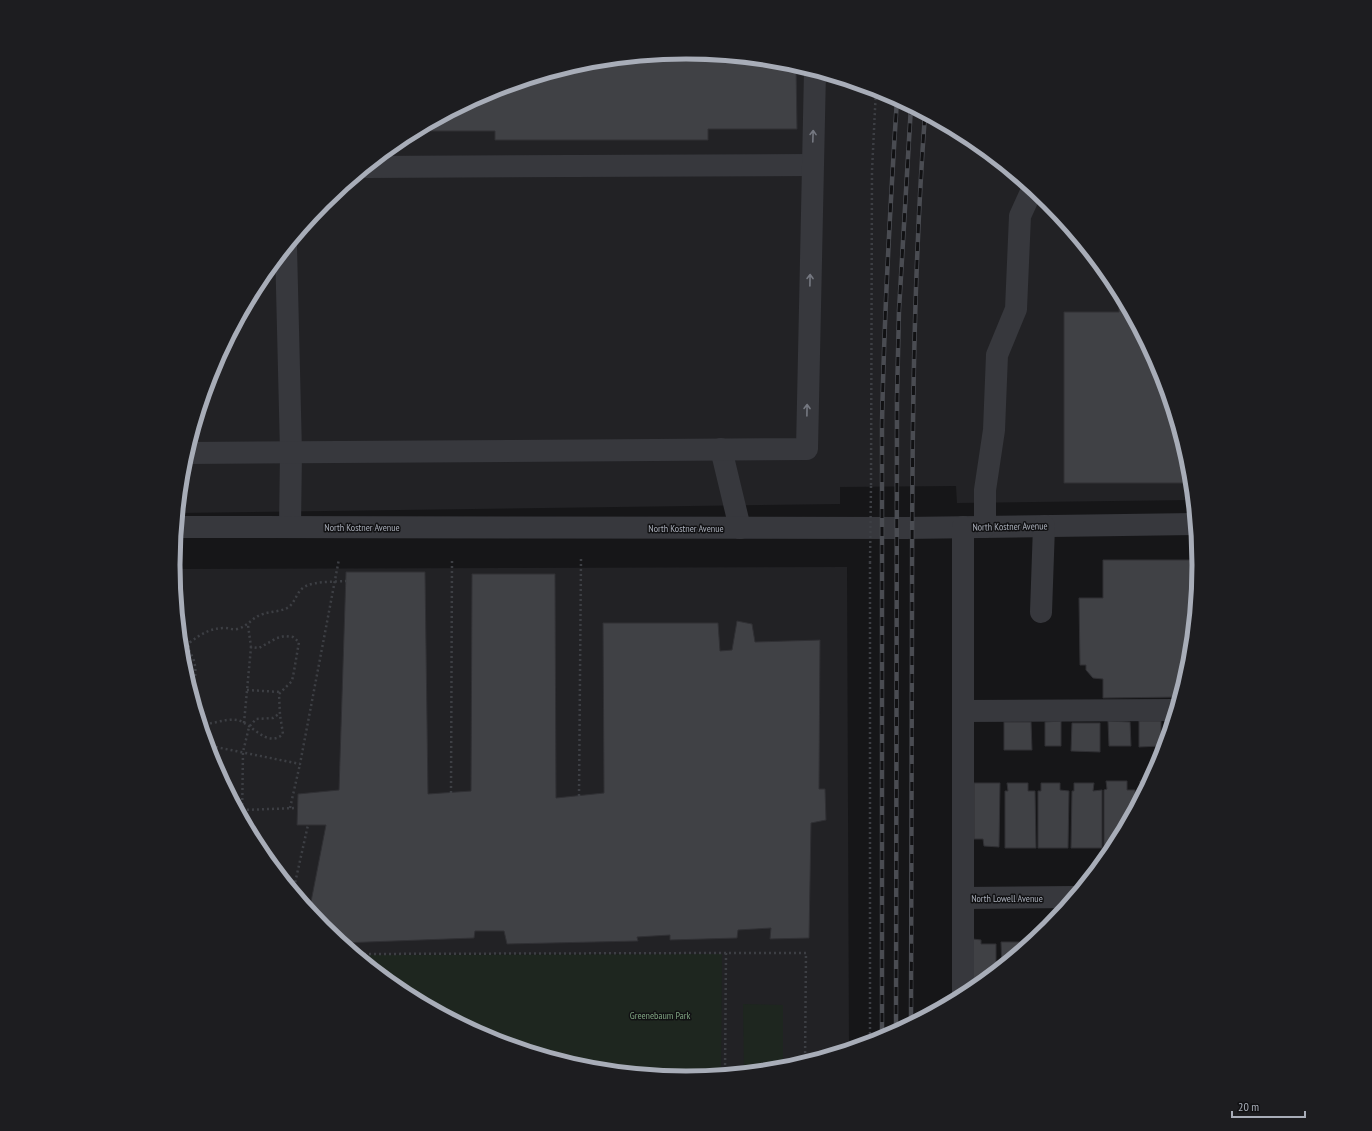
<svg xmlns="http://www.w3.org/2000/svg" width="1372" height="1131" viewBox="0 0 1372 1131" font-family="'PT Sans Narrow',sans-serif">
<rect width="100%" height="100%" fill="#161618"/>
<g fill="#222225">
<polygon points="686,52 786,62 883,91 971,139 1049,203 1113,280 1160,369 1190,466 1193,500 957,503 956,486 840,487 840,504 178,513 182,465 212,369 259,280 323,202 401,138 490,91 586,62"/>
<polygon points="847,567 849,1050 786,1069 720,1076 719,954 356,955 323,928 259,851 212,762 182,665 173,569"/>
</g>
<g fill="#1e261f">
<polygon points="722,954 721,1076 686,1079 586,1069 489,1040 401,992 356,955"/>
<polygon points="743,1004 783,1005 783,1069 744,1073"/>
</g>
<g fill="#404145" stroke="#303034">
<polygon points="686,52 786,62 796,65 797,129 708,129 708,140 495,140 495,131 415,131 490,91 586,62"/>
<polygon points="1119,291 1160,369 1190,466 1191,483 1064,483 1064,312 1119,312"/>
<polygon points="1103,560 1199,560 1199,566 1190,666 1180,697 1103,698 1103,679 1093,678 1086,670 1086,665 1080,665 1079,598 1103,598"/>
<polygon points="346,572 425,572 428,794 471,791 472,574 555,574 556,798 604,793 603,623 718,623 720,651 732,650 737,621 752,624 755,642 820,640 819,789 825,789 826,820 811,823 809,938 770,939 771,928 738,930 737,938 670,940 670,935 637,937 638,941 507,944 504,931 475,931 474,938 341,943 323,928 309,912 326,825 297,825 298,794 339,790"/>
<polygon points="1061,721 1061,746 1045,746 1045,722"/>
<polygon points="1108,721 1130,722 1131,746 1109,746"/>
<polygon points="1139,721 1161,721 1161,746 1139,747"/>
<polygon points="1004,722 1031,722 1032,750 1004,750"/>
<polygon points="1072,723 1100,723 1100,752 1071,751"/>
<polygon points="1106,781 1127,781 1127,790 1135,790 1135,810 1114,848 1104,848 1104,790 1107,789"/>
<polygon points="1140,781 1150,781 1137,805 1137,790 1140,790"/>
<polygon points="974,783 1000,783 999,847 984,846 983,839 974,839"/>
<polygon points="1007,783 1028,783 1028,791 1035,791 1036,848 1005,848 1005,791 1008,791"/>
<polygon points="1041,783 1060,783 1060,790 1069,791 1068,848 1038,848 1038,791 1041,791"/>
<polygon points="1074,783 1094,783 1093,791 1102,790 1102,848 1071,848 1072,791 1074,791"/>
<polygon points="973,939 981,940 981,944 996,944 996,964 999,970 971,993"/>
<polygon points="1001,942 1024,942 1024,949 1002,968"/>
</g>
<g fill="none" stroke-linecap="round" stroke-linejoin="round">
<g stroke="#3d3f44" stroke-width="2.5" stroke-dasharray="2 3" stroke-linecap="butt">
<polyline points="871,485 872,171 876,89"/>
<path d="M190,690C196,681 197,669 193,658C190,651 188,651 189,643C201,634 210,628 225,628C229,628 233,630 237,629C249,626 252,617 263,614C271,611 281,612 289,607C296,601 297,590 306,586C316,581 335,582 346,581"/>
<polyline points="247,690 280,692"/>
<polyline points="244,723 251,647"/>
<path d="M200,724C212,725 225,718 237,720C252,723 267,749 283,734L280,715L279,694L292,681L294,671L299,642L293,637L285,636L277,638L259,648L251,647L248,625"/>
<polyline points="206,745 300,764 339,559"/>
<polyline points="451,793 452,559"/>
<polyline points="579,796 581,557"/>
<polyline points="290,808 300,764"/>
<polyline points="242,810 297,808"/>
<polyline points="242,820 243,752 249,727 256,719 273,718 280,713"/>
<polyline points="293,892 308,825"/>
<polyline points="354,954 726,953"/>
<polyline points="870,1044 870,563"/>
<polyline points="725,1075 726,953 806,953 805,1063"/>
</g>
<g stroke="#37383d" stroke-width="22">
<polyline points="366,167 812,165"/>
<polyline points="286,247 291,452 290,527"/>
<polyline points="721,449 740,528"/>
<polyline points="186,453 807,449 815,71"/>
<polyline points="176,527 905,528 1195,524"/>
<polyline points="985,527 985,490 994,430 997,355 1016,309 1020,216 1030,194 1037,192"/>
<polyline points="1041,612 1044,526"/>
<polyline points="963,711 1176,710"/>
<polyline points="963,898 1075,897"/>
<polyline points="963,997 963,527"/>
</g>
<g stroke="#4a4c52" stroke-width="4.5">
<g id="rail">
<path d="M911,1025C912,887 912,750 912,613C912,446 913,280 925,114"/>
<polyline points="896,1032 897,398 899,310 911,106"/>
<path d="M882,1040V425C884,316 890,208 897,99"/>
</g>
</g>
<use href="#rail" stroke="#111113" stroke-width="3" stroke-dasharray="9" stroke-linecap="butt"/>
<polyline stroke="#3d3f44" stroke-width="2.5" stroke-dasharray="2 3" stroke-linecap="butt" points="870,563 871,485"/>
</g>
<defs><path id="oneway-shaft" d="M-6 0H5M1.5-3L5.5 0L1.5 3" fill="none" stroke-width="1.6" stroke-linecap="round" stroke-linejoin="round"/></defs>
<g stroke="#757881">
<use href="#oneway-shaft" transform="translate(813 136) rotate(-88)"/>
<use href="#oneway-shaft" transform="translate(810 280) rotate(-89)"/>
<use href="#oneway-shaft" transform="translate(807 410) rotate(-89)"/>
</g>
<g text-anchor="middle" stroke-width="3" stroke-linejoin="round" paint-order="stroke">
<g font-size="10" fill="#a8adb8" stroke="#111113">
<text transform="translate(1010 526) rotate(-1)" y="4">North Kostner Avenue</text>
<text x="362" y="531">North Kostner Avenue</text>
<text x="686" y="532">North Kostner Avenue</text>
<text x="1007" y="902">North Lowell Avenue</text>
</g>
<g font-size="10" fill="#7fa381" stroke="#111113">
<text x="660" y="1019">Greenebaum Park</text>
</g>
</g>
<path d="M0 0H1372V1131H0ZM180 565a506 506 0 1 1 1012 0a506 506 0 1 1-1012 0Z" fill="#1d1d20" fill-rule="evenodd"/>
<path fill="none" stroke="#a8adb8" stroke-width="5" d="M180 565a506 506 0 1 1 1012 0a506 506 0 1 1-1012 0Z"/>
<path d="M1232 1111v6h73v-6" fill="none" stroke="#a8adb8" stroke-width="2"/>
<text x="1238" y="1111" font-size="12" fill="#a8adb8" stroke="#111113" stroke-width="3" paint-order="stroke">20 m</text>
</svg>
